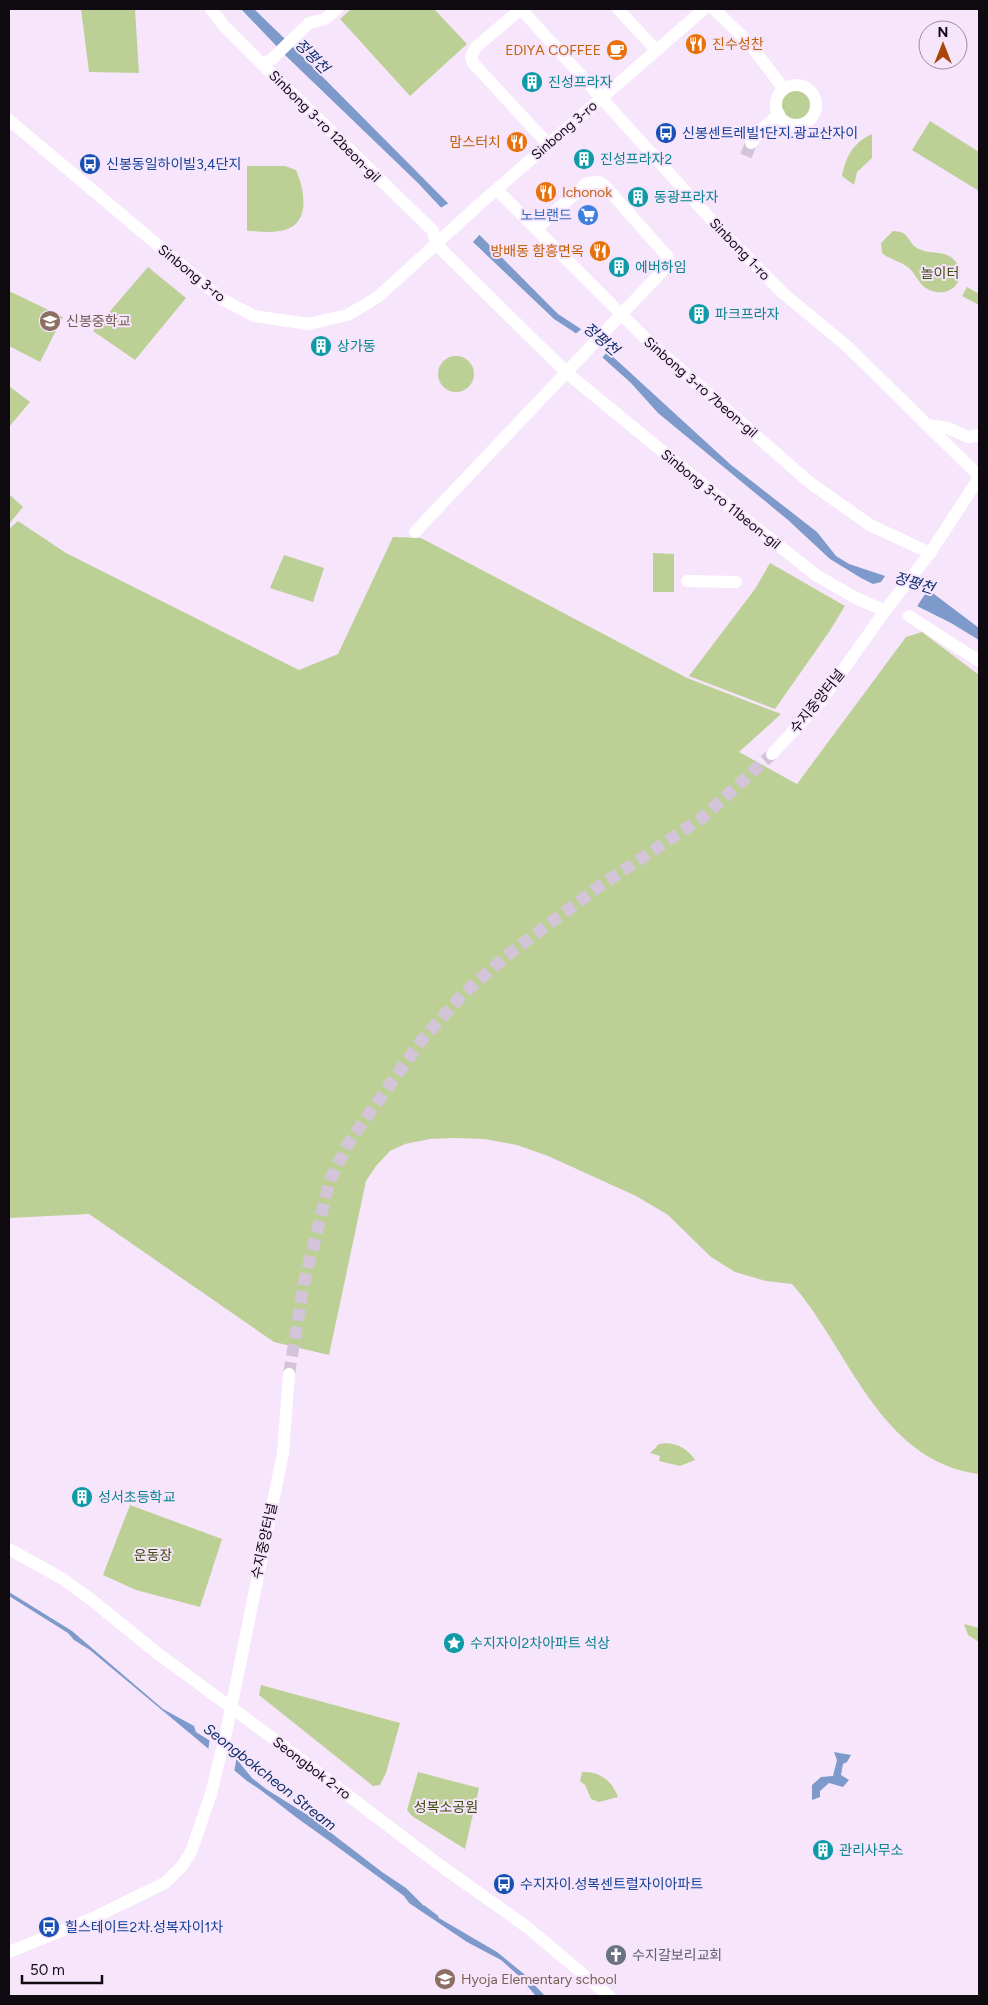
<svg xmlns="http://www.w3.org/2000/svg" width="988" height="2005" viewBox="0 0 988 2005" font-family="Figtree,'Noto Sans KR',sans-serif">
<rect width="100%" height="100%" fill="#f7e5fc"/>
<g fill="#bcd096">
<polygon points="81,9 135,9 139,73 89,72"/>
<polygon points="351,9 434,9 467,44 410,96 340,19"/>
<circle cx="796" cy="105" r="19"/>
<polygon points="930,121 979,152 979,191 912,150"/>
<path d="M872,134V158L857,172L854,185L842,176C846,156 853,143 872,134Z"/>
<path d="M247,166H285L296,170C305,191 312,227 279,231C269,233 258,231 247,231Z"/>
<path d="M893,231C911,231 907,244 919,249C929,254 940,251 949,256C971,269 957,299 932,291C921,288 918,278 911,270C904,262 890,260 882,253L881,243Z"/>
<polygon points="148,267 186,298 135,360 93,331"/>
<polygon points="967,287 979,294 979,305 962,296"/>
<polygon points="9,291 63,317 40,362 9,346"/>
<circle cx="456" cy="374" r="18"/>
<polygon points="9,386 30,402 9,427"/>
<polygon points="9,494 23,507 9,524"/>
<path d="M18,521L66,553L299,670L338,654L393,537L421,538L687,678L781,714L739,752L797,784L906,637L922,632L979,675V1474C879,1461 850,1350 792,1284L766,1281L735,1272L711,1257L668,1215L636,1196L548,1156L517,1145L485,1139L454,1138L430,1139L405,1144L390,1151L376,1166L366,1181L329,1355L274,1342L89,1214L9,1218V529Z"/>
<polygon points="653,553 674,554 674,592 653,592"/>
<polygon points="284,555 324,568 313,602 270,588"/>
<polygon points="770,563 845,606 829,632 775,709 689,676 755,589"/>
<path d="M659,1444C674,1441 687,1448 695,1460L680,1466L659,1461L660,1456L650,1453Z"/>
<polygon points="130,1505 222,1539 200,1607 136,1590 103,1575"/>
<polygon points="964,1624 979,1628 979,1642 968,1635"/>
<polygon points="261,1685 400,1723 386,1773 380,1785 373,1786 259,1695"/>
<polygon points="418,1772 479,1788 465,1849 412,1816 407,1810"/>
<path d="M582,1772C600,1771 612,1781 618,1797L599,1802L591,1799L585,1785L580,1781Z"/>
</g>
<g fill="#7d9acb">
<polygon points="241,9 254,9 285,39 558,314 587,333 731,465 817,532 836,556 849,564 930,591 979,628 979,640 951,623 861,578 830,559 788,520 658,413 631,383 574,332 554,319 474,243 418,183 286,56"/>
<path d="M9,1592L72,1631L163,1709L194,1726L196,1732L234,1756L252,1778L266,1789L309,1816L382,1872L406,1888L432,1914L497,1952L524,1974L545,1996L535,1995L519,1976L501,1960L467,1942L409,1903L404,1896C371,1871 338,1847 304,1823C284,1809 268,1794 247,1781L90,1650L74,1640L68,1633L9,1596Z"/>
<polygon points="834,1752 851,1755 847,1762 843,1764 841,1775 849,1780 843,1787 829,1783 820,1791 820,1797 812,1800 812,1785 821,1777 833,1776 837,1760"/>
</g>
<g fill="#f7e5fc">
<polygon points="452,201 482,232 471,244 439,209"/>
<polygon points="584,327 609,350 601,359 574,335"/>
<polygon points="887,573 900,580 929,588 916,608 869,585 881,582"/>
<polygon points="210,1738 237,1756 234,1772 208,1751"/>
</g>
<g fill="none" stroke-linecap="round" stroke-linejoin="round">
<polyline stroke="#7d9acb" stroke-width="3" points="424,1907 437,1917"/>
<g stroke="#d4c4d9" stroke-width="12" stroke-dasharray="12 6" stroke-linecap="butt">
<polyline points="746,156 751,143"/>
<polyline points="289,1374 304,1283 330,1180 349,1142 421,1041 463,994 510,953 600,886 702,818 772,754"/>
</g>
<g stroke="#fff" stroke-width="12">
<polyline points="211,9 224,26 262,64 433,231 436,244 450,258 567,373 735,511 816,575 854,597 885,611"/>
<polyline points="521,9 726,236 784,294 848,347 979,476"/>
<polyline points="521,9 476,47 471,57 473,63 548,144"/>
<polyline points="618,9 656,50"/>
<polyline points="714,9 749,43 784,89"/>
<polyline points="262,64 272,59 309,23 325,19 337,9"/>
<circle cx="796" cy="105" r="20"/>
<polyline points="9,120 222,299 254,316 308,324 347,315 363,306 379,296 482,202 704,9"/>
<polyline points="751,143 761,130 779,114"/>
<polyline points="497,190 647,340 809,482 870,525 930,553"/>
<polyline points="927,425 948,428 968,437 979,435"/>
<polyline points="415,532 669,264 667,256 604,185 599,182 587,183 536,229"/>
<polyline points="687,581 736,582"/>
<polyline points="909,616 979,661"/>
<polyline points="772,754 821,701 887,608 930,553 979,478"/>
<polyline points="9,1549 63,1579 93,1601 157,1653 278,1742 441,1866 527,1927 609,1996"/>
<polyline points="9,1952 95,1917 165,1883 182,1866 191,1852 211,1794 227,1728 283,1453 289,1374"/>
</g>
</g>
<defs>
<g id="restaurant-disc" transform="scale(1.125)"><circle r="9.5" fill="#e8710a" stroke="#f7e5fc"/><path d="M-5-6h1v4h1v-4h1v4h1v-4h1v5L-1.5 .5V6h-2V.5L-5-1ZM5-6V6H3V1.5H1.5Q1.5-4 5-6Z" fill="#fff"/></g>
<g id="cafe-disc" transform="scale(1.125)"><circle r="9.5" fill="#e8710a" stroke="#f7e5fc"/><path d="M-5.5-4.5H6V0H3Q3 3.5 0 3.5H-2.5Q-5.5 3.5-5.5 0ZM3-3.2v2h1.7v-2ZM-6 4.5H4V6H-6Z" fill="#fff"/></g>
<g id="building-disc" transform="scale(1.125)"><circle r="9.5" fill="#0f9aa8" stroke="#f7e5fc"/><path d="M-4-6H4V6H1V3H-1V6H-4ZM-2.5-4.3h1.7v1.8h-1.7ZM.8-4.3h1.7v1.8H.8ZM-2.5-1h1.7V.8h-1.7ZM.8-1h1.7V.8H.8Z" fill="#fff"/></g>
<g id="bus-disc" transform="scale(1.125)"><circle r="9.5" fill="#1a4fb4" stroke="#f7e5fc"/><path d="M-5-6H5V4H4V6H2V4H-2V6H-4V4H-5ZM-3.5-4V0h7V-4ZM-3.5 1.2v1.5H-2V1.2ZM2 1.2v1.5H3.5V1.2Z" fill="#fff"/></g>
<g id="supermarket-disc" transform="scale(1.125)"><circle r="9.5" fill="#3f7fe0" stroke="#f7e5fc"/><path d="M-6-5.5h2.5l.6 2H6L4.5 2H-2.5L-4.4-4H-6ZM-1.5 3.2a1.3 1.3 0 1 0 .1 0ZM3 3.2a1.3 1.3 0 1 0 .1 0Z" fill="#fff"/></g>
<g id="school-disc" transform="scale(1.125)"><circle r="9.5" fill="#8d6e63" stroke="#f7e5fc"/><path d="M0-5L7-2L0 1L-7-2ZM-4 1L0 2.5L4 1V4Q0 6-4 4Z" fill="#fff"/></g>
<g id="sight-disc" transform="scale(1.125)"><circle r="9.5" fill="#0f9aa8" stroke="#f7e5fc"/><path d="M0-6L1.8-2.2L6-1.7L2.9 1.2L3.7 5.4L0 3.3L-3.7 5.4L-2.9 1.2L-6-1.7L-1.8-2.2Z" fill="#fff"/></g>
<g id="church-disc" transform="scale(1.125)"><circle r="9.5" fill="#6b7280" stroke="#f7e5fc"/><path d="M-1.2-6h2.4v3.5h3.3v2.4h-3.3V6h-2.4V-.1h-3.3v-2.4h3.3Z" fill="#fff"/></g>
</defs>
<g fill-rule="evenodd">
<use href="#restaurant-disc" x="696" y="44"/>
<use href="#cafe-disc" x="617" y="50"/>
<use href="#building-disc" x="532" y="82"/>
<use href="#bus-disc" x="666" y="133"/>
<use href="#restaurant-disc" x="517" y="142"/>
<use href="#building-disc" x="584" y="159"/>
<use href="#bus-disc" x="90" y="164"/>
<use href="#restaurant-disc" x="546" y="192"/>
<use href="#building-disc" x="638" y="197"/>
<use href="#supermarket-disc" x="588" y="215"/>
<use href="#restaurant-disc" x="600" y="251"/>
<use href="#building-disc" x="619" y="267"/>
<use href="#building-disc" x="699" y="314"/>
<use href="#school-disc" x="50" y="321"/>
<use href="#building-disc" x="321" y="346"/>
<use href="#building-disc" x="82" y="1497"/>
<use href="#sight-disc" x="454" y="1643"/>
<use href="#building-disc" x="823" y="1850"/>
<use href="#bus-disc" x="504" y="1884"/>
<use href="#bus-disc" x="49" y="1927"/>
<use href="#church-disc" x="616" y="1955"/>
<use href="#school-disc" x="445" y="1979"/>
</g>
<g text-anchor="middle" stroke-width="4" stroke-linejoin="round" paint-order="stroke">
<g font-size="14" fill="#c56008" stroke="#f7e5fc" text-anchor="end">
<text x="712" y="49" text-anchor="start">진수성찬</text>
<text x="601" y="55">EDIYA COFFEE</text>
<text x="501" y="147">맘스터치</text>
<text x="562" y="197" text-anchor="start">Ichonok</text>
<text x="584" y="256">방배동 함흥면옥</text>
</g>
<g font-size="14" fill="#0d838f" stroke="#f7e5fc" text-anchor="start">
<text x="548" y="87">진성프라자</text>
<text x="600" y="164">진성프라자2</text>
<text x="654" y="202">동광프라자</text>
<text x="635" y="272">에버하임</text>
<text x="715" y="319">파크프라자</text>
<text x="337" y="351">상가동</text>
<text x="98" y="1502">성서초등학교</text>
<text x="470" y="1648">수지자이2차아파트 석상</text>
<text x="839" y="1855">관리사무소</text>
</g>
<g font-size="14" fill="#0f0910" stroke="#f7e5fc">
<text transform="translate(325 126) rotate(45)" y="5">Sinbong 3-ro 12beon-gil</text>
<text transform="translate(564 130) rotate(-41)" y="5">Sinbong 3-ro</text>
<text transform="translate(740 249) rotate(46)" y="5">Sinbong 1-ro</text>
<text transform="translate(192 273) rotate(39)" y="5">Sinbong 3-ro</text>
<text transform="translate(701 387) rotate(41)" y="5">Sinbong 3-ro 7beon-gil</text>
<text transform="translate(721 499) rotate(39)" y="5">Sinbong 3-ro 11beon-gil</text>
<text transform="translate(817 701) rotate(-51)" y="5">수지중앙터널</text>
<text transform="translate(264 1541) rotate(-78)" y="5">수지중앙터널</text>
<text transform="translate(312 1768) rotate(37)" y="5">Seongbok 2-ro</text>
</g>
<g font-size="14" fill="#164399" stroke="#f7e5fc" text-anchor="start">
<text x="682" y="138">신봉센트레빌1단지.광교산자이</text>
<text x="106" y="169">신봉동일하이빌3,4단지</text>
<text x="520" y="1889">수지자이.성복센트럴자이아파트</text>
<text x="65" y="1932">힐스테이트2차.성복자이1차</text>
</g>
<g font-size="14" fill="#366cbe" stroke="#f7e5fc" text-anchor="end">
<text x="572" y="220">노브랜드</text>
</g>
<g font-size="14" fill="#3e4e0e" stroke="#f7e5fc">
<text x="940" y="278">놀이터</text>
<text x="153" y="1560">운동장</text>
<text x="446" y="1812">성복소공원</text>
</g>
<g font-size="14" fill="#785e54" stroke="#f7e5fc" text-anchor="start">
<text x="66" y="326">신봉중학교</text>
<text x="461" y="1984">Hyoja Elementary school</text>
</g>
<g font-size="14" fill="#5b616d" stroke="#f7e5fc" text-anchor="start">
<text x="632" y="1960">수지갈보리교회</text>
</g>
<g font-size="15" font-style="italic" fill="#0f306b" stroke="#f7e5fc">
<text transform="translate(312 56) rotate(45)" y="5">정평천</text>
<text transform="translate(601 339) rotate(40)" y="5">정평천</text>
<text transform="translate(914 583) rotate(17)" y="5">정평천</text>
<text transform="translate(270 1777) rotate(38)" y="5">Seongbokcheon Stream</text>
</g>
</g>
<rect width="988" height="2005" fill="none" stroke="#0f0910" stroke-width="20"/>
<g transform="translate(943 45)"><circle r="24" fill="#f7e5fc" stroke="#9a8d9e"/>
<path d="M0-4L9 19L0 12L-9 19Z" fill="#a94709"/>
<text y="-8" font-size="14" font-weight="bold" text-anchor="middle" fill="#0f0910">N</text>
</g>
<path d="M22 1975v8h80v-8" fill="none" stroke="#0f0910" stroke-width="2.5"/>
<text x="30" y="1975" font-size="15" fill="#0f0910" stroke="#f7e5fc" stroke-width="4" paint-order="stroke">50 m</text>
</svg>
